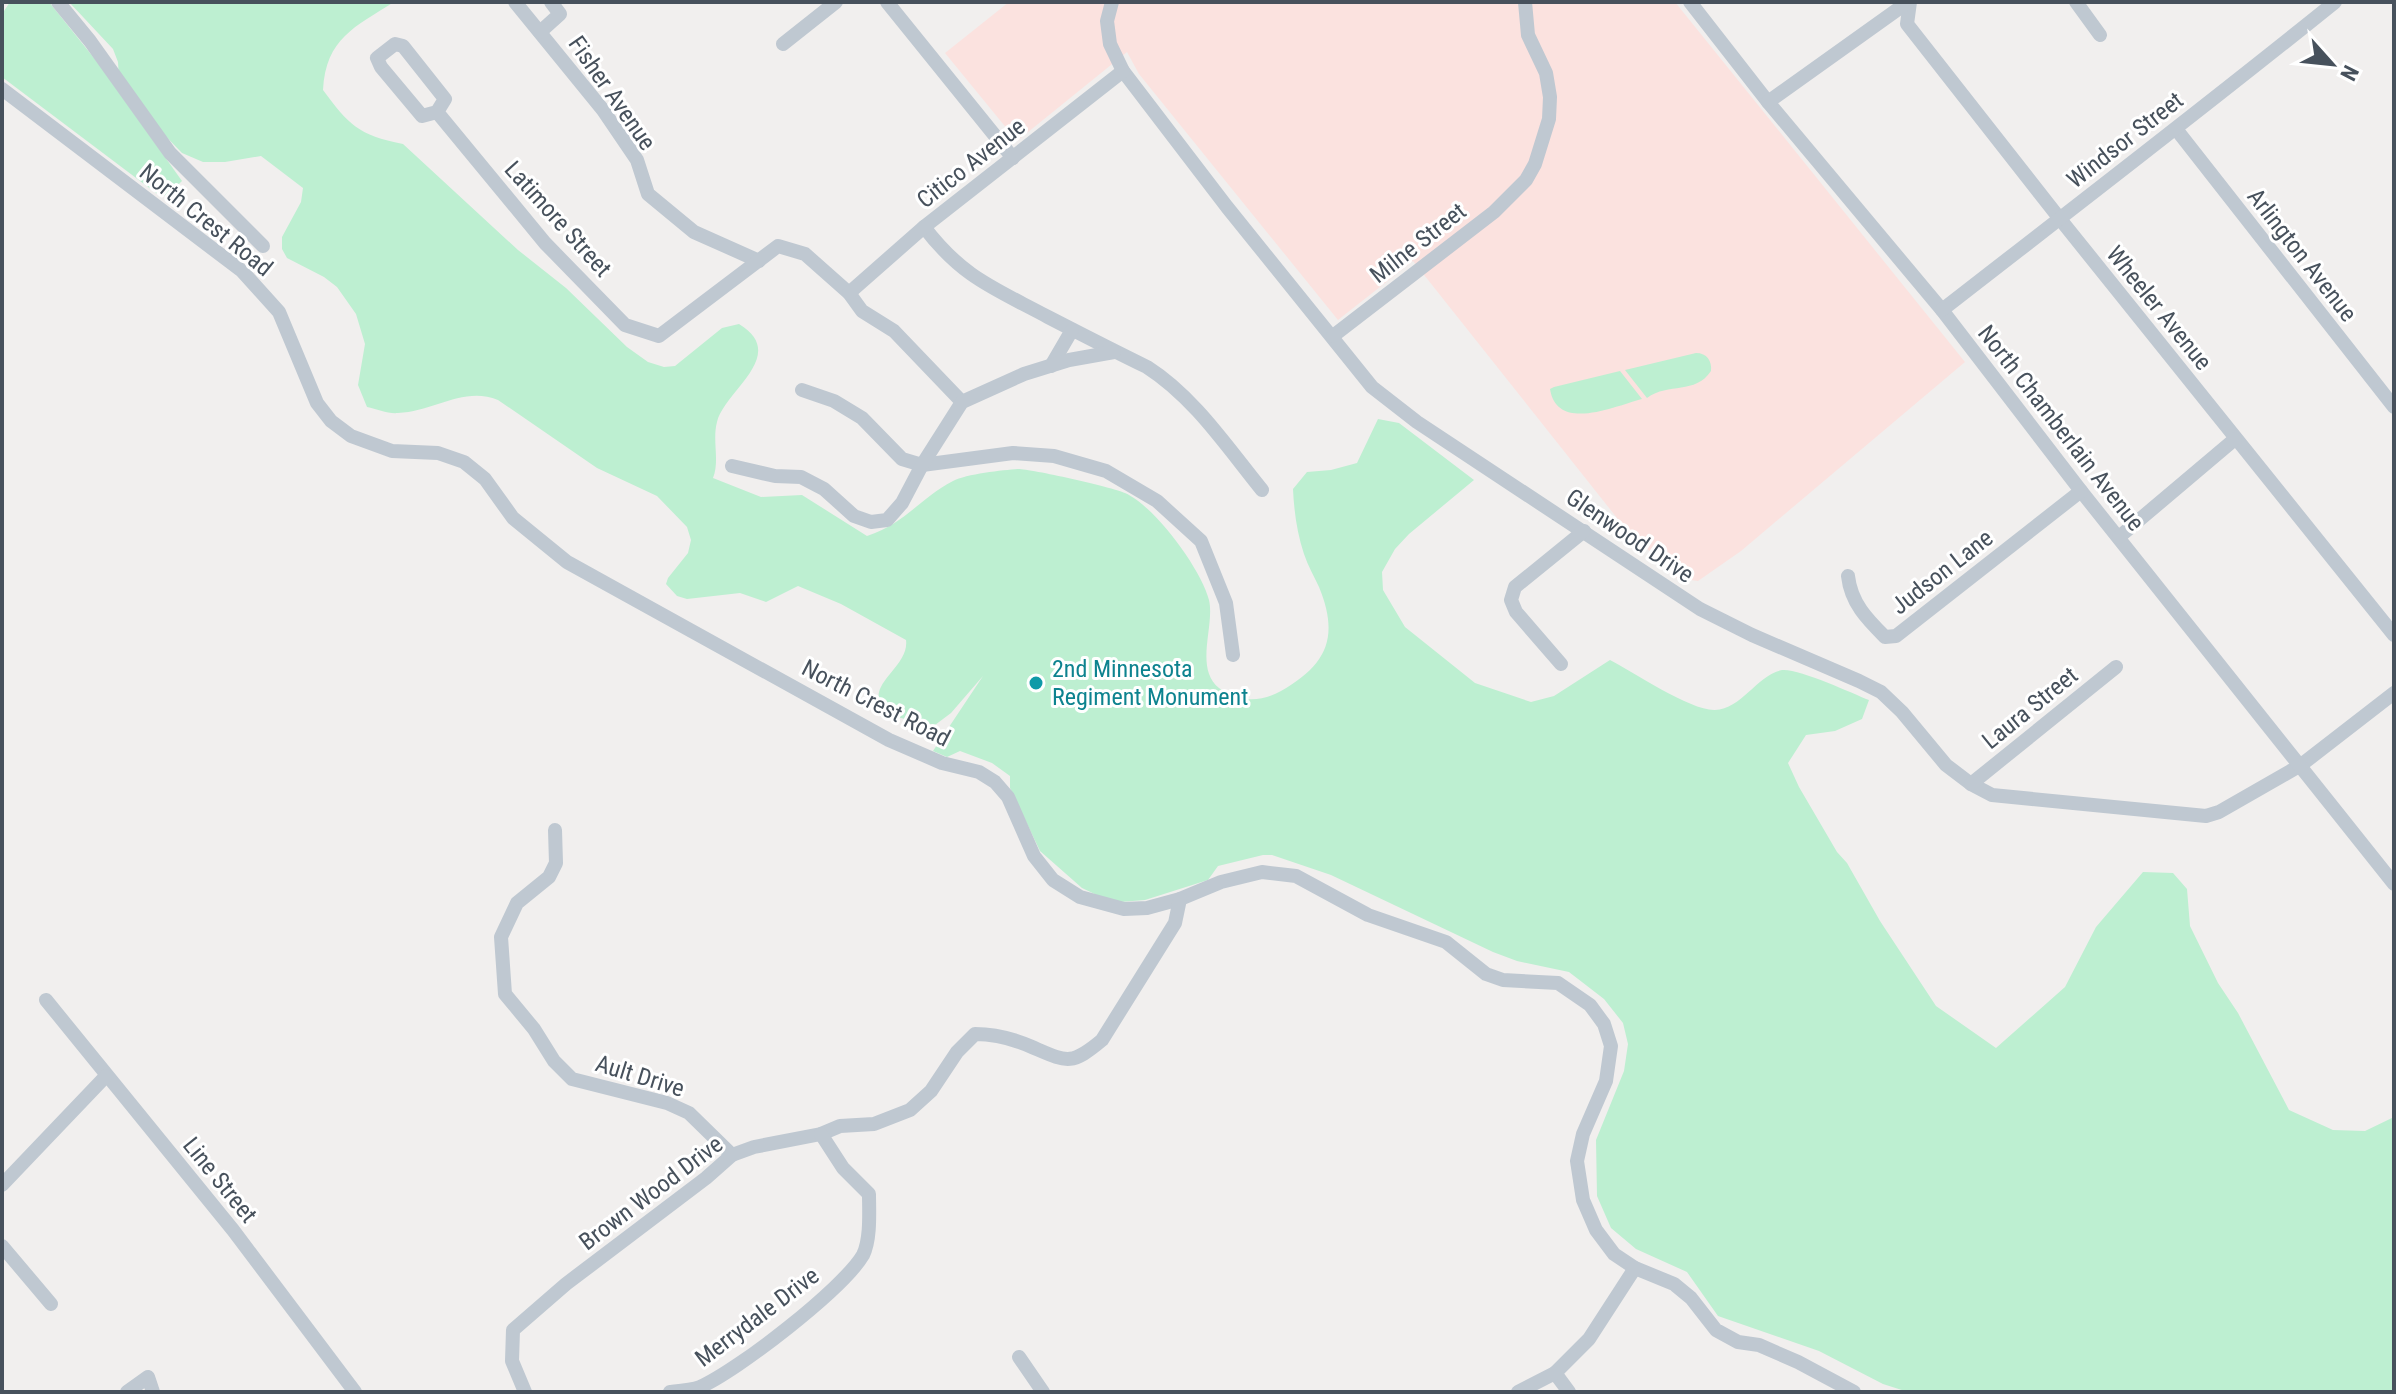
<svg xmlns="http://www.w3.org/2000/svg" width="2396" height="1394" viewBox="0 0 2396 1394" font-family="'Roboto Condensed',sans-serif">
<rect width="100%" height="100%" fill="#f1efee"/>
<polygon fill="#fbe2df" points="1009,2 1675,2 1965,362 1741,551 1698,581 1676,578 1617,518 1413,261 1338,320 1139,74 1127,52 1017,141 945,53"/>
<g fill="#bdefd1">
<polygon points="10,2 49,2 98,63 182,181 166,196 156,193 2,77 2,14"/>
<path d="M69,2H394C355,27 326,38 323,90C349,125 358,135 403,144L518,250L566,288L627,347L648,362L664,367L675,366L722,328L739,324C790,355 724,391 717,422C712,441 720,460 713,478L761,497L802,495L867,536C906,523 920,498 953,481C966,474 1003,470 1018,469C1031,469 1112,487 1125,493C1155,506 1201,569 1209,600C1215,626 1194,668 1219,688C1238,702 1260,703 1281,691C1326,665 1340,638 1319,587C1314,576 1308,566 1304,554C1297,533 1294,511 1293,489L1307,472L1331,470L1357,463L1378,419L1399,423L1474,480L1409,534L1395,549L1382,572L1383,590L1405,627L1475,683L1531,702L1554,696L1610,660C1633,672 1691,711 1715,710C1742,709 1757,675 1782,670C1798,668 1852,693 1869,700L1862,719L1835,731L1806,735L1788,763L1799,787L1837,852L1847,863L1880,921L1936,1006L1996,1048L2065,987L2096,927L2143,872L2173,873L2187,889L2190,926L2218,983L2238,1013L2289,1110L2333,1130L2365,1131L2394,1117V1392H1908L1883,1384L1819,1351L1718,1316L1687,1272L1636,1249L1611,1228L1597,1196L1596,1140L1624,1071L1628,1044L1623,1023L1604,999L1569,972L1517,961L1493,952L1331,875L1272,855H1263L1218,866L1208,880L1145,900L1120,902L1103,898L1082,888L1040,851L1010,788V776L992,763L960,751L947,757L933,751L983,676L951,713L935,725C922,722 897,720 887,711C859,687 910,668 906,640L841,604L798,586L766,602L740,593L687,599L677,596L666,584L668,578L688,553L691,540L687,527L657,496L597,468L498,400C463,386 434,412 398,413C388,414 377,409 367,407L358,385L365,344L356,314L337,287L324,277L287,258L282,249V237L301,202L303,188L261,156L225,162H203L182,153L151,121L119,79L118,62L113,49Z"/>
<path d="M1696,353C1707,353 1712,361 1711,371C1695,395 1669,382 1647,398L1625,370Z"/>
<path d="M1620,371L1642,399C1615,406 1557,433 1550,389L1554,387Z"/>
</g>
<g fill="none" stroke-linecap="round" stroke-linejoin="round">
<g stroke="#bfc8d1" stroke-width="14">
<polyline points="58,2 90,41 170,153 263,246"/>
<polyline points="515,2 603,110 637,160 648,194 694,232 759,261"/>
<polyline points="887,2 1013,158"/>
<polyline points="1112,2 1107,21 1110,44 1123,71 1227,207 1372,387 1417,422 1700,609 1752,635 1859,681 1881,692 1902,712 1946,765 1971,784 1992,795 2206,816 2219,812 2301,765 2394,693"/>
<polyline points="1690,2 1768,102 1942,310 2081,491 2394,884"/>
<polyline points="1910,2 1907,24 2060,219 2394,635"/>
<polyline points="2076,2 2100,35"/>
<polyline points="540,32 560,14 551,2"/>
<polyline points="783,44 836,2"/>
<polyline points="2,89 242,271 279,312 317,403 331,421 351,436 392,451 438,453 464,462 485,479 513,518 567,562 889,740 942,763 979,772 995,782 1008,797 1034,856 1053,880 1080,897 1124,909 1147,908 1180,899 1221,882 1262,872 1296,876 1368,915 1446,942 1486,974 1503,980 1558,983 1590,1005 1604,1024 1611,1046 1606,1081 1583,1134 1577,1161 1583,1200 1596,1230 1614,1254 1635,1268 1674,1284 1691,1298 1716,1330 1738,1342 1759,1345 1798,1362 1854,1392"/>
<polyline points="1768,102 1908,2"/>
<polyline points="437,112 422,116 381,67 377,58 395,44 403,46 445,99 437,112 545,243 625,325 659,336 778,246 805,254 849,293 862,311 894,331 962,402"/>
<polyline points="2176,129 2394,407"/>
<path d="M924,227C963,278 994,288 1048,317C1081,334 1114,351 1147,367C1194,397 1227,447 1262,490"/>
<polyline points="849,293 924,227 1123,71"/>
<path d="M1942,310C2073,208 2205,107 2335,2"/>
<polyline points="1333,336 1494,212 1526,180 1535,164 1549,119 1550,97 1546,73 1528,35 1525,2"/>
<polyline points="1051,366 1072,330"/>
<polyline points="802,390 834,401 862,418 902,459 922,465 1013,453 1054,456 1106,471 1157,501 1201,541 1226,603 1233,655"/>
<polyline points="732,466 775,476 801,477 824,489 854,516 871,522 887,520 902,503 922,465 962,402 1024,374 1069,360 1114,352"/>
<polyline points="2119,537 2235,439"/>
<path d="M1848,576C1851,603 1867,619 1885,637L1896,636L2081,491"/>
<polyline points="1561,664 1516,612 1511,600 1515,587 1584,531"/>
<polyline points="1971,784 2116,667"/>
<polyline points="555,830 556,863 549,877 517,903 501,937 505,994 534,1029 554,1061 572,1079 667,1103 689,1113 732,1155"/>
<polyline points="46,1000 233,1230 355,1392"/>
<polyline points="2,1185 106,1076"/>
<polyline points="2,1246 51,1304"/>
<polyline points="1019,1357 1043,1392"/>
<polyline points="1555,1373 1569,1392"/>
<polyline points="127,1392 148,1377 153,1392"/>
<path d="M525,1392L512,1361L513,1330L566,1284L706,1178L732,1155L754,1147L821,1134L840,1126L874,1124L910,1110L931,1091L957,1052L975,1034C995,1034 1014,1039 1032,1047C1067,1062 1071,1066 1102,1040L1175,923L1180,899"/>
<path d="M670,1392C680,1391 692,1390 700,1387C737,1371 843,1289 863,1255C871,1239 869,1211 869,1194L843,1168L821,1134"/>
<polyline points="1518,1392 1555,1373 1589,1339 1635,1268"/>
</g>
</g>
<circle fill="#0f9aa8" stroke="#fff" stroke-width="3" cx="1036" cy="683" r="8"/>
<g text-anchor="middle" stroke-width="6" stroke-linejoin="round" paint-order="stroke">
<g font-size="24" fill="#47515c" stroke="#fff">
<text transform="translate(612 93) rotate(55)" y="8">Fisher Avenue</text>
<text transform="translate(2125 140) rotate(-38)" y="8">Windsor Street</text>
<text transform="translate(971 163) rotate(-38)" y="8">Citico Avenue</text>
<text transform="translate(558 219) rotate(48)" y="8">Latimore Street</text>
<text transform="translate(206 220) rotate(39)" y="8">North Crest Road</text>
<text transform="translate(1418 243) rotate(-38)" y="8">Milne Street</text>
<text transform="translate(2302 255) rotate(52)" y="8">Arlington Avenue</text>
<text transform="translate(2159 308) rotate(51)" y="8">Wheeler Avenue</text>
<text transform="translate(2061 428) rotate(52)" y="8">North Chamberlain Avenue</text>
<text transform="translate(1630 536) rotate(34)" y="8">Glenwood Drive</text>
<text transform="translate(1942 572) rotate(-38)" y="8">Judson Lane</text>
<text transform="translate(876 703) rotate(27)" y="8">North Crest Road</text>
<text transform="translate(2030 708) rotate(-39)" y="8">Laura Street</text>
<text transform="translate(640 1076) rotate(17)" y="8">Ault Drive</text>
<text transform="translate(220 1180) rotate(51)" y="8">Line Street</text>
<text transform="translate(651 1193) rotate(-37)" y="8">Brown Wood Drive</text>
<text transform="translate(757 1317) rotate(-37)" y="8">Merrydale Drive</text>
</g>
<g font-size="24" fill="#0d838f" stroke="#fff" text-anchor="start">
<text x="1052" y="677">2nd Minnesota<tspan x="1052" dy="28">Regiment Monument</tspan></text>
</g>
</g>
<rect width="2396" height="1394" fill="none" stroke="#47515c" stroke-width="8"/>
<g transform="translate(2332 64) rotate(117)" stroke="#ffffff" stroke-width="6" paint-order="stroke">
<path d="M0-6L14 30L0 20L-14 30Z" fill="#47515c"/>
<text y="-12" font-size="22" font-weight="bold" text-anchor="middle" fill="#47515c">N</text>
</g>
</svg>
